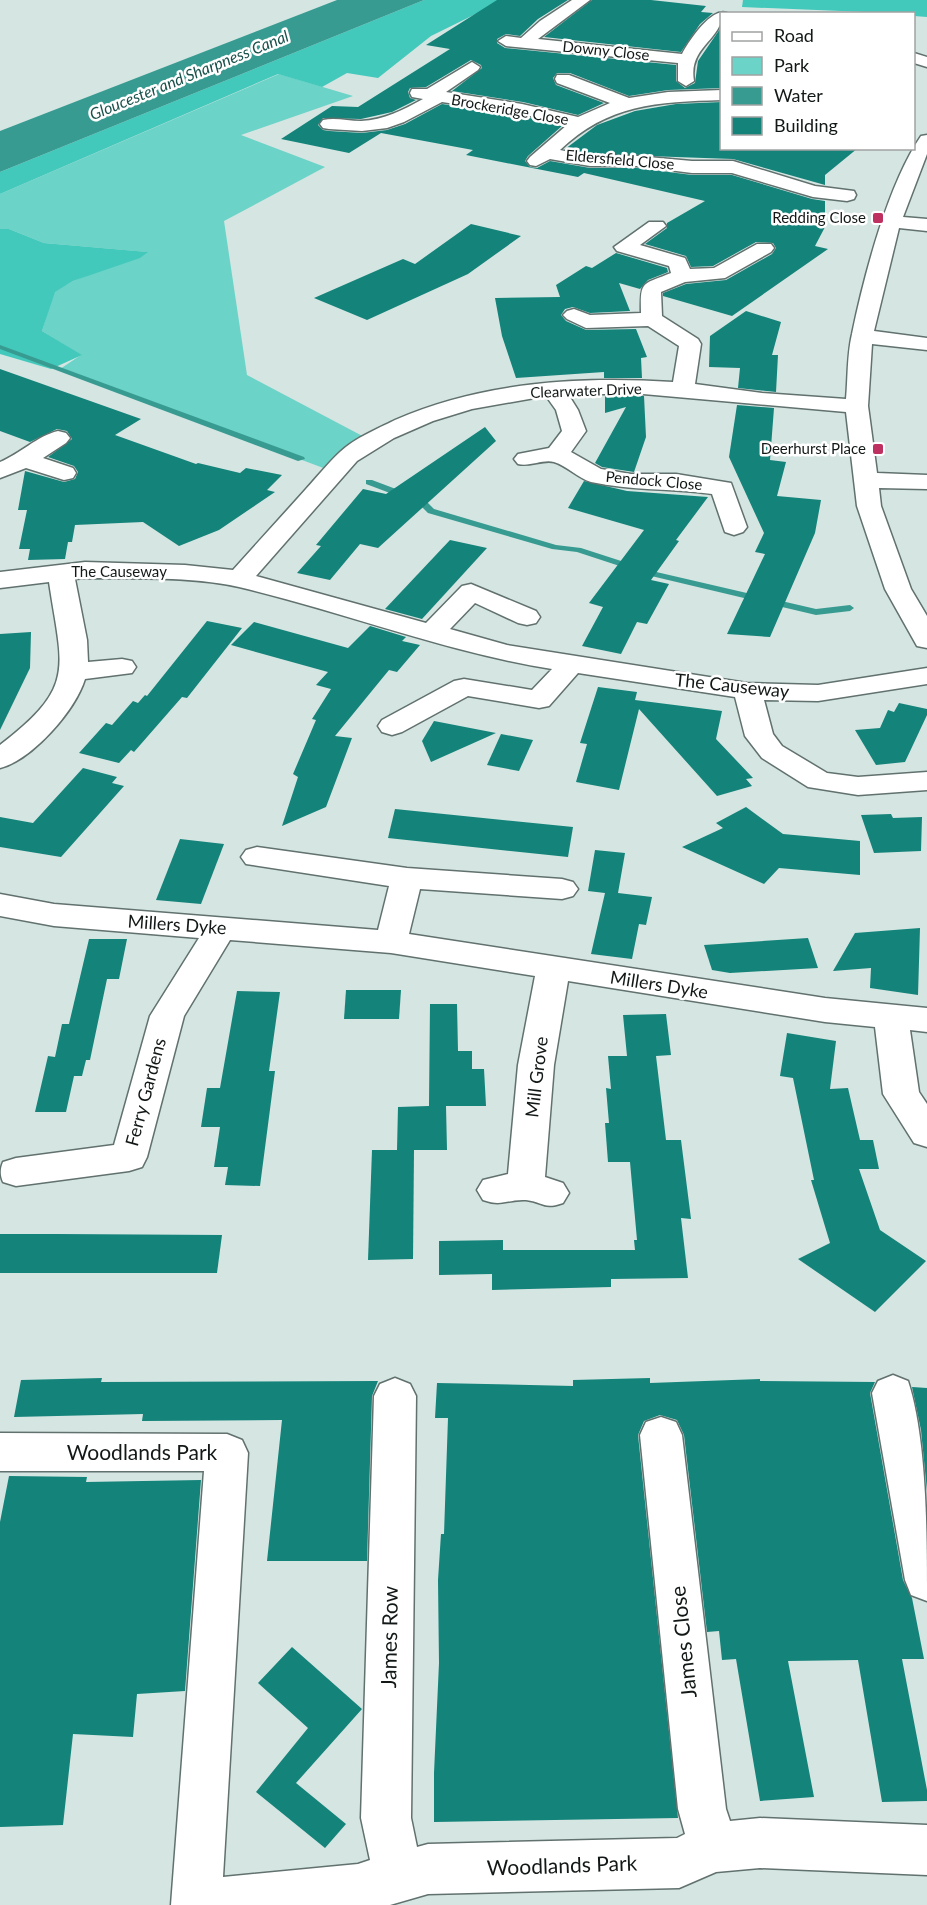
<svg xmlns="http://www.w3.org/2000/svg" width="927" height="1905" viewBox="0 0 927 1905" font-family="Lato,sans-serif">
<rect width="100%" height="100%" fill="#d4e5e2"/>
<polygon fill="#6bd3c7" points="279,74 353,96 241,135 325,167 224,221 247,375 370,440 334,472 60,369 81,355 42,331 54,292 73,281 147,252 44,243 9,229 0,229 0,194"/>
<g fill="#43c9bb">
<polygon points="424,0 504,0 431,36 378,78 347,73 322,87 278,74 0,194 0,172"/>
<polygon points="743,0 927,0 927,17 914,16 914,14 742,7"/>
<polygon points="0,229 9,229 44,243 148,252 140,258 73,281 55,292 42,331 82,355 51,369 0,354"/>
</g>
<polygon fill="#389b91" points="337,0 424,0 0,172 0,131"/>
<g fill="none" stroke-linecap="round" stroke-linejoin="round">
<g fill="#389b91" fill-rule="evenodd">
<polygon points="0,345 304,457 305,459 298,461 0,349"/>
<polygon points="366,480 372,480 425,500 434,509 556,545 581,548 652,571 816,609 850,605 854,608 850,611 816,615 647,575 577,552 552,549 428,513 419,504 366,484"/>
</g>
</g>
<g fill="#14837a">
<polygon points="497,0 568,0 538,19 520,36 506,34 497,39 497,43 505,48 676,65 676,81 685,88 695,83 698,61 722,26 722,88 668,90 629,96 570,73 557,73 553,78 556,85 604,103 578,115 523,102 452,91 482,68 481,65 471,60 426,87 410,88 408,92 410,98 416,100 392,112 361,119 323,118 318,125 323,130 329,131 362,133 387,130 405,124 442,104 522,116 562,126 528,156 525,161 530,167 537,168 550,161 590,168 637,168 692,175 732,175 812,199 825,201 825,227 815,246 828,249 732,316 663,296 663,293 686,284 726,280 772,254 776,248 773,243 756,242 713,266 691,267 686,256 645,244 667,228 667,223 705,201 584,173 578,177 466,155 473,150 381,133 349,153 281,139 332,106 358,107 450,49 426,45"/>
<polygon points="592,0 651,0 706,6 701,12 713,13 700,24 681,52 544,37"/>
<polygon points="722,102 722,148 858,148 825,175 825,185 733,159 590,154 565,149 597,125 635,111 676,104"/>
<polygon points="471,224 521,236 468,274 367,320 314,298 403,259 415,264"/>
<polygon points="616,253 667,268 668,272 648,280 640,289 619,283 630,311 590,313 573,307 565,309 561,315 566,321 586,330 636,329 647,357 641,358 642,378 604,378 604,372 516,378 502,336 495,298 560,297 556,285 586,266 592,268"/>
<polygon points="746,311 781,322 772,355 778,355 776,392 738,388 740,368 709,367 710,336"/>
<polygon points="0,369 141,419 115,435 196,464 198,463 240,473 246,468 282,475 267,490 275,492 219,530 179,546 143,522 75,525 72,542 68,542 65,559 28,560 30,549 19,549 27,510 18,510 25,471 64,482 75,479 78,472 74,466 48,457 72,439 67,431 57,429 30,442 0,431"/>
<polygon points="605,396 644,396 646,437 634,472 602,467 595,463 626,407 605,413"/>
<polygon points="737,405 774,408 770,460 786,462 777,496 821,500 815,533 770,637 727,634 765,554 755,552 764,533 729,457"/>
<polygon points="485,427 496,441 378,548 360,544 330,580 297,573 321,546 316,545 363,489 386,494"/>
<polygon points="584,481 627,491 708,497 676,540 679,541 651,580 669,584 647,624 637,622 621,654 582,646 603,607 589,603 644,530 568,508"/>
<polygon points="450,540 487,548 422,619 385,609"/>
<polygon points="207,621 242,628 187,698 182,697 134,752 131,750 119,763 79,753 106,723 112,725 133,701 138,703 145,695 147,696"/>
<polygon points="254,622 348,648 370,626 406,637 402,641 420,645 397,672 389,670 335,736 352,738 326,807 282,826 298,777 293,774 316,720 312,719 331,689 316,685 328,672 231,645"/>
<polygon points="31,632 30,668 0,730 0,634"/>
<polygon points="598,687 637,692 635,700 722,711 716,739 753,778 746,779 752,786 717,796 639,709 619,790 576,782 587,744 580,743"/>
<polygon points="899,703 927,709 927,715 905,762 876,765 855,730 880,728 888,710 894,712"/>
<polygon points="434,721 496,733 431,762 422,741"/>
<polygon points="501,734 533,740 519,771 487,765"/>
<polygon points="83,768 117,777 112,783 124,786 61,857 0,847 0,817 33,823"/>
<polygon points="746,807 783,834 860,841 860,875 779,868 764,884 682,847 723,828 716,823"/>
<polygon points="395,809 573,827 568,857 388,838"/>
<polygon points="891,814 893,818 922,817 921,851 874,853 861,815"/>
<polygon points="180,839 224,844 201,904 156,900"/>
<polygon points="595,850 625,853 618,893 652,897 646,925 639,924 632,959 591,954 605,893 588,891"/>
<polygon points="920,928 918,995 870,988 871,968 833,971 855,933"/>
<polygon points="808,938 818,968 730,973 712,970 704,945"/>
<polygon points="89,939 127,939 119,979 107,979 90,1060 86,1060 82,1076 74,1076 66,1112 35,1112 48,1056 55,1057 62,1024 69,1024"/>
<polygon points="346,990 401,990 399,1019 344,1019"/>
<polygon points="237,991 280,992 269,1071 275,1071 260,1186 225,1185 228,1167 214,1167 220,1127 201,1127 207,1088 220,1088"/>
<polygon points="430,1004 457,1004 458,1051 472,1051 472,1069 484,1069 486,1106 433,1106 446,1106 447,1150 397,1150 398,1107 429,1106"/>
<polygon points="666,1014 671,1055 656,1056 666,1140 681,1140 691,1219 681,1218 688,1278 611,1279 611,1287 492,1290 492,1274 439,1275 439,1241 503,1240 503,1250 635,1250 634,1240 637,1240 630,1162 608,1162 605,1123 609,1123 606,1088 611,1089 608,1056 627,1056 623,1015"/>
<polygon points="787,1033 836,1041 830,1089 848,1088 860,1140 873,1140 879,1169 859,1169 880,1230 926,1261 875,1312 798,1259 830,1243 811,1180 814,1180 793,1078 780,1076"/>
<polygon points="372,1150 414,1150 413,1259 368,1260"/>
<polygon points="0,1234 57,1234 222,1235 217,1273 0,1273"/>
<polygon points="102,1378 101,1382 378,1381 372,1396 367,1561 267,1561 282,1420 142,1421 143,1414 14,1417 21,1380"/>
<polygon points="650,1378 650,1383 760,1379 760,1381 875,1382 870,1393 903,1580 912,1598 924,1659 902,1659 927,1790 927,1801 882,1802 858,1660 788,1661 814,1797 760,1801 736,1659 722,1660 719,1631 707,1632 684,1435 677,1420 660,1415 644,1421 638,1435 678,1818 434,1822 434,1773 439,1663 438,1580 441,1534 444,1534 448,1418 435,1418 437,1383 573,1386 573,1380"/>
<polygon points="912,1387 927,1388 927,1491 921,1430"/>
<polygon points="9,1476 87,1477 86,1482 201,1480 185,1691 137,1694 133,1737 73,1734 63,1825 0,1827 0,1522"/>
<polygon points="292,1647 362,1709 296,1783 346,1824 325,1848 256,1792 308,1728 258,1683"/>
</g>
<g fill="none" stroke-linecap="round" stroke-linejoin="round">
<g stroke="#61716e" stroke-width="3">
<g id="minor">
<path d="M572,0H590L538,39L682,54C689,41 713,4 729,14H722C722,40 688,47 694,81L686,86L678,81V63L506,46L498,41L506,36L521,38L540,21Z"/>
<polygon points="914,53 927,57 927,67 914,63"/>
<path d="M472,62L480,67L478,70L446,92L522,104L578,117L610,103L557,83L555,79L557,75H569L629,98L668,92L722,90V100C657,102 608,104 560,150L590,156H637L692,161H733L815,186L854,191L856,195L854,199L847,201L813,197L732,173H692L637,166H590L550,159L536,166L530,165L527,161L530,157L567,125L522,114L442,102L404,122L387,128L362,131L329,129L323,128L320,124L323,120C335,117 348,121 361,121C384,120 403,110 423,99L412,97L410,93L412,89H427Z"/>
<path d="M927,135V154L903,217L927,219V231L899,228L874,331L927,338V350L872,344L868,406L877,473L927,475V489L879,488L881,506L911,589L927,616V648L917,646L885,589L857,506L846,412L643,394H568L578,410L586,431L571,452L601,469L631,474H676L731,483L747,527L743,532L734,535L725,532L712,494C671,488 631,491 591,482C578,478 567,466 554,462C543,459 530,467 518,464L514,459L518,454L549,448L562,431L556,410L546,396L472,409L433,421L394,438L357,461L256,576L426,623L462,586L471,584L536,611L540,617L536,623L527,625L518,623L475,603L450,629L507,645L747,683L818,685L927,668V684L818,701L764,700L773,734L782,746L827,773L858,777L927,772V790L858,795L808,787L762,758L745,736L735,697L578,673L549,706L539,708L468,696L402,732L392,735L382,732L378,726L382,720L454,681L464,679L532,690L552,669C445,652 345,612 239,587C190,576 135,579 85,578L75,579L87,640L88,662L122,659L132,661L136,667L132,673L85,679C75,711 32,760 0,768V745C77,686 62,669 49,582L0,588V572L85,562L185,565L233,570C257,543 282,516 306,489C317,477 328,463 340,452C355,438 377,429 395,420C482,382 579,376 673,382L679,346L648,326L586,328L567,319L563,315L567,311L574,309L590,315L641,313C640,280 642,285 671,273L669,266L617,251L614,247L649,222H663L666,226L640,245L685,258L690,269L714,268L757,244H771L774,248L771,252L725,278L685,282L661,292L662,316L698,339L701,344L695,384L762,393L846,399C848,378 847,355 852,334C864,276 888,184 921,136Z"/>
<path d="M58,431L66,433L70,438L66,443L43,458L73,468L76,473L73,478L64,480L26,468L0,478V462C20,454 37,436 58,431Z"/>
<path d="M257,847L407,868L562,879L573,882L578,889L573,896L562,899L420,889L409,934L825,998L927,1008V1032L910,1030L919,1092L927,1104V1147L914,1143L883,1094L875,1027L825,1022L568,981L554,1065L545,1177L563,1183L569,1193L563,1203C543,1210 544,1202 526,1200C508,1199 502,1207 483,1200L477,1190L483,1180L508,1174L518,1065L535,976L391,953L230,940L184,1016L147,1157L142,1167L129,1171L16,1186L3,1182C0,1175 0,1169 3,1162L16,1158L114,1145L150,1016L199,938L54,926L0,916V894L54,904L378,930L389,886L246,864L241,857L246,850Z"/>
<path d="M893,1375L908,1381C927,1438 927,1537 927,1601L911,1595L905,1580L872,1393L878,1381Z"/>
<polygon points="395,1378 410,1384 416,1396 411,1818 417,1847 428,1844 677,1838 685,1834 678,1809 640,1435 646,1422 661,1417 676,1422 682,1435 726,1809 730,1821 760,1818 927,1825 927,1875 760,1868 716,1872 679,1888 428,1894 390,1905 171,1905 204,1471 0,1471 0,1433 227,1434 242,1440 248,1453 223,1877 358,1864 370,1860 361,1818 374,1396 380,1384"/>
</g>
</g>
<use href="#minor" fill="#fff" fill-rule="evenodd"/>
</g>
<g fill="#be305f" stroke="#fff" stroke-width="2">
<rect x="872" y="212" width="12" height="12" rx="3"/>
<rect x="872" y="443" width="12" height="12" rx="3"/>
</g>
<g text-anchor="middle" stroke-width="5" stroke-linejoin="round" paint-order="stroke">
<g font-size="15" fill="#121817" stroke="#fff">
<text transform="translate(606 51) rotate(6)" y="5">Downy Close</text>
<text transform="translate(510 110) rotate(10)" y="5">Brockeridge Close</text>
<text transform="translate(620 160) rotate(5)" y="5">Eldersfield Close</text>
<text transform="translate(586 391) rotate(-2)" y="5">Clearwater Drive</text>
<text transform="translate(654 481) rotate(5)" y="5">Pendock Close</text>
<text x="119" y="577">The Causeway</text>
</g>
<g font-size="15" fill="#121817" stroke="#fff" text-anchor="end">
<text x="866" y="223">Redding Close</text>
<text x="866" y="454">Deerhurst Place</text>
</g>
<g font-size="16" font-style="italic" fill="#1a524c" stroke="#fff">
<text transform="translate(189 75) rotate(-22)" y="6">Gloucester and Sharpness Canal</text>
</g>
<g font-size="18" fill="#121817" stroke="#fff">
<text transform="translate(732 686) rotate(6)" y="6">The Causeway</text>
<text transform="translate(177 925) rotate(4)" y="6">Millers Dyke</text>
<text transform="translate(659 985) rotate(9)" y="6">Millers Dyke</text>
<text transform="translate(537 1077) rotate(-83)" y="6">Mill Grove</text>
<text transform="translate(146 1092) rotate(-75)" y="6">Ferry Gardens</text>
</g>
<g font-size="21" fill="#121817" stroke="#fff">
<text x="142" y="1460">Woodlands Park</text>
<text transform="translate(390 1637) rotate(-89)" y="7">James Row</text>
<text transform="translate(684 1642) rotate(-96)" y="7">James Close</text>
<text transform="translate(562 1866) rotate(-2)" y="7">Woodlands Park</text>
</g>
</g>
<rect x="720" y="12" width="195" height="138" fill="#ffffff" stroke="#a0a3a2" stroke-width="1.5"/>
<rect x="732" y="32" width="30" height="9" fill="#ffffff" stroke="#a0a3a2" stroke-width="1.5"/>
<text x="774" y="42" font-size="18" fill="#121817">Road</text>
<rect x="732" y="57" width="30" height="18" fill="#6bd3c7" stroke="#a0a3a2" stroke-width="1.5"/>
<text x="774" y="72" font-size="18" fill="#121817">Park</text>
<rect x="732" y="87" width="30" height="18" fill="#389b91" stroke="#a0a3a2" stroke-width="1.5"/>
<text x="774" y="102" font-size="18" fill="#121817">Water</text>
<rect x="732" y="117" width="30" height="18" fill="#14837a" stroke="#a0a3a2" stroke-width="1.5"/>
<text x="774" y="132" font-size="18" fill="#121817">Building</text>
</svg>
